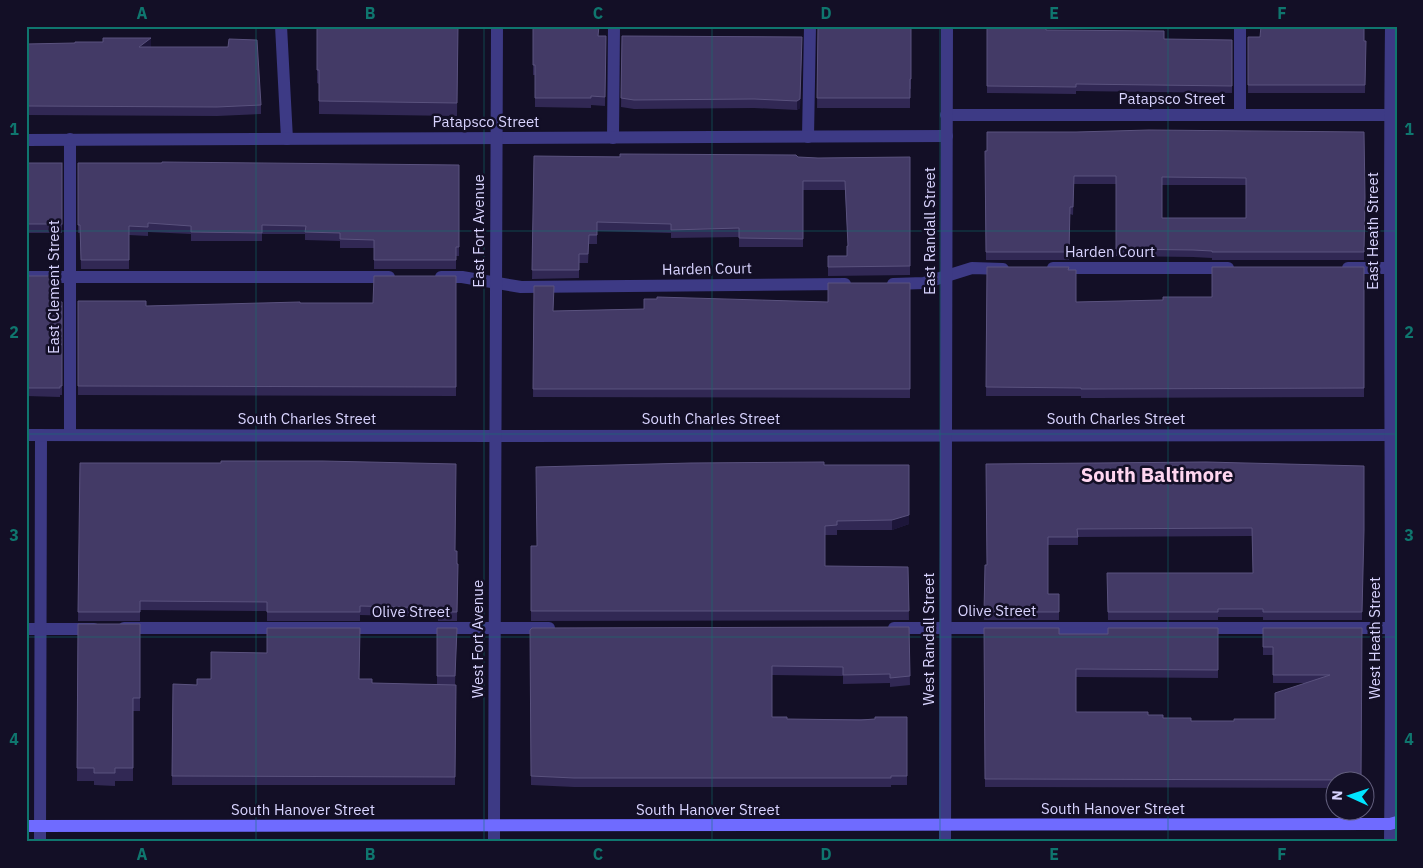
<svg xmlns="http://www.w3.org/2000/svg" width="1423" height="868" viewBox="0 0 1423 868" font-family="'IBM Plex Sans',sans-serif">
<rect width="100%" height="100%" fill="#130f26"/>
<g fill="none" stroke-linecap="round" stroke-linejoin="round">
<g stroke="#3d3a85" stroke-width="12">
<polyline points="1240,26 1240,115"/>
<polyline points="808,137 810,26"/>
<polyline points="613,138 614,26"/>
<polyline points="1053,268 1228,268"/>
<polyline points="1348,268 1397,268"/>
<polyline points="26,277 389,277"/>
<polyline points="441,277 462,277 521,287 845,284"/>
<polyline points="893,284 924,283 972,268 1003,269"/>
<polyline points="70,435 70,139"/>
<polyline points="124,628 549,628"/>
<polyline points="894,628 1397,628"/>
<polyline points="26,629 94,629"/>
</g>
<g stroke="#3d3a85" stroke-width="12">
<polyline points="281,26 287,139"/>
<polyline points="946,115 1397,115"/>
<polyline points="26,140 947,136"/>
<polyline points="494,436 1397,435"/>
<polyline points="40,842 41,435"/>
<polyline points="494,842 494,826"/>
<polyline points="945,842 947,26"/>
<path d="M1390,842C1393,570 1388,298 1391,26"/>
</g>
<g stroke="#3d3a85" stroke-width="12">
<polyline points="26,435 494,436"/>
<polyline points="494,826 497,26"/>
</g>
<polyline stroke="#6f6bff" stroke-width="12" points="26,826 1366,824 1390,824 1397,822"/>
</g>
<g fill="#312854" fill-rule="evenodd">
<polygon points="317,26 458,26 457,116 319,114 319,84 317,83"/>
<polygon points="533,26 599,36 606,36 605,106 591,105 591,108 535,107 535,75 533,75"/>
<polygon points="818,26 911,26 911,89 910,89 910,108 817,108"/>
<polygon points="987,26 1164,39 1232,40 1232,93 1076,91 1076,94 987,93"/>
<polygon points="622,36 802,37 800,108 797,110 754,108 634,109 621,107"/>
<polygon points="1248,37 1366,41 1365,93 1248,93"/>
<polygon points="26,44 151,47 261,105 261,114 217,116 26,115"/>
<path d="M1076,132H1364V260H1212V258L1193,257L1116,256V184H1074L1073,215L1070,214L1069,260H986L985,151ZM1162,185H1246V218H1162Z"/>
<polygon points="534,156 798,157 818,158 910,157 910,275 828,276 828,256 847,256 848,246 845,190 803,190 803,247 739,247 739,237 671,238 671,233 597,231 597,244 589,244 588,263 579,263 579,278 532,279"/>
<rect x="26" y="163" width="36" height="70"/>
<polygon points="78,163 459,165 459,256 456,256 456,269 374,269 374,248 340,248 340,241 305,240 305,234 262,234 262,241 191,241 191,234 148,232 148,236 129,235 129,269 81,269 80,233 78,233"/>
<polygon points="987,267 1068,270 1076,302 1163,300 1212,297 1364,267 1364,397 1097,398 1081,398 1081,396 986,396"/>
<polygon points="26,276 58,302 62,302 62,395 60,395 60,397 26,396"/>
<polygon points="456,276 456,396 78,395 78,301 146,306 300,303 373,303"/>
<polygon points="910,283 910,398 533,397 534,286 554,295 553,311 644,309 828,302"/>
<polygon points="80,463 455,551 457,564 458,564 457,621 438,621 438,617 360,615 360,621 267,621 267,611 140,610 140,621 78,621"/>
<polygon points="986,464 1364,466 1362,620 1263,620 1263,617 1218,617 1218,620 1108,620 1107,573 1253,573 1252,536 1078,537 1078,545 1048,545 1048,594 1059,594 1059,620 984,620 985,565 987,565"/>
<polygon points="824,465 909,524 892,530 837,530 837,535 825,535 825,566 908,567 909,620 531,621 531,546 537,546"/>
<polygon points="78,624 140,624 140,711 133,711 133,781 115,781 115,786 94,785 94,781 77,781"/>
<polygon points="909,627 910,685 890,687 890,683 843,684 843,676 772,675 772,717 787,719 875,719 907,717 907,785 891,785 891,787 574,787 531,785 530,630"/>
<polygon points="437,628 457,628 455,685 456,694 455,785 172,785 173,684 197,685 211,679 267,653 359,679 372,683 437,685"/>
<polygon points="984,628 1059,634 1108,634 1218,628 1218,678 1076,677 1076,712 1148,715 1163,718 1191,721 1234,721 1275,719 1306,683 1273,683 1273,655 1263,655 1263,628 1362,628 1361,780 1336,780 1336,788 985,787"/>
</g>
<g fill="#1d163a">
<polygon points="151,38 151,47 139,47"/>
<polygon points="802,45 800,108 797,110 797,101"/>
<polygon points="909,515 909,524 892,530 892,520"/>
</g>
<g fill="#433a66" stroke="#5a527e" fill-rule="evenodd">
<polygon points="317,26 458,26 457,103 319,101 319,70 317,70"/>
<polygon points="533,26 599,26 598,36 606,36 605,97 591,96 591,98 535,98 535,65 533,65"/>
<polygon points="818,26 911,26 911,79 910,79 910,98 817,98"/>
<polygon points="987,26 1046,26 1046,30 1164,31 1164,39 1232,40 1232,86 1076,84 1076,87 987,86"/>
<polygon points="1261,26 1291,28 1291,26 1364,26 1364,41 1366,41 1365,85 1248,85 1248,37 1260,37"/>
<polygon points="622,36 802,37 800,99 797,101 754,99 634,100 621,98"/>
<polygon points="103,38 151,38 139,47 228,47 229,39 257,40 261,105 217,107 26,106 26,44 75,43 75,42 103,42"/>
<path d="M1149,130L1364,132L1365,197L1364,252H1212V251L1193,250L1116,249V176H1074L1073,207H1070L1069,252H986L985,151H987V132H1076ZM1162,177L1246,178V218H1162Z"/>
<polygon points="620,154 796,155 798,157 818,158 910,157 910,266 828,267 828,256 847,256 847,246 848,246 845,181 803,181 803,239 739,238 739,228 671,230 671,224 597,222 597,235 589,235 588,254 579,254 579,270 532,270 534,156 620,157"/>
<polygon points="162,162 459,165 459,247 456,247 456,260 374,260 374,240 340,239 340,233 305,232 306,226 262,225 262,233 191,232 191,226 148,223 148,227 129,226 129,260 81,260 80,225 78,225 78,163 162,163"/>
<rect x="26" y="163" width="36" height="61"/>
<polygon points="987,267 1069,267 1068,270 1076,270 1076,302 1163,300 1163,297 1212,297 1212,267 1364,267 1364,388 1097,389 1081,389 1081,388 986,387"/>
<polygon points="26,276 58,276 58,302 62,302 62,386 60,386 60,388 26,388"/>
<polygon points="374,276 456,276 456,387 78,386 78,301 146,301 146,306 300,302 300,303 373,303"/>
<polygon points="828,283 910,283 910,389 533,389 534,286 554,286 553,311 644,309 644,299 657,299 657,297 828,302"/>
<polygon points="221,461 323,461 456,464 455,551 457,551 457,564 458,564 457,612 438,612 438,608 360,606 360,612 267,612 267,602 140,601 140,612 78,612 80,463 221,463"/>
<polygon points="824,462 824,465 909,465 909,515 892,520 837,521 837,525 825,526 825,566 908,567 909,611 531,611 531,546 537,546 536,467 691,463"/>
<polygon points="1206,462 1364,466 1364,530 1362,612 1263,612 1263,609 1218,609 1218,612 1108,612 1107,573 1253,573 1252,528 1077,529 1078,537 1048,537 1048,594 1059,594 1059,612 984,612 985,565 987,565 986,464"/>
<polygon points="78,624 140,624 140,698 133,698 133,768 115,768 115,773 94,773 94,768 77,768"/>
<polygon points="909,627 910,676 890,678 890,674 843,675 843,667 772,666 772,717 787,717 787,719 861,720 875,719 875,717 907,717 907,776 891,776 891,778 574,778 531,776 530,630 532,628"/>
<polygon points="267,628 360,628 359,679 372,679 372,683 456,685 455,777 172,776 173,684 197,685 197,679 211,679 211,652 267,653"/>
<polygon points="437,628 457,628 455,676 437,676"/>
<polygon points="984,628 1059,628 1059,634 1108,634 1108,628 1218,628 1218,670 1076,669 1076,712 1148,712 1148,715 1163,715 1163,718 1191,718 1191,721 1234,721 1234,719 1275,719 1275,693 1330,675 1273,675 1273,647 1263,647 1263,628 1362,628 1361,780 985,779"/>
</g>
<path fill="none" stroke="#0f766e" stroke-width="1" stroke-opacity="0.55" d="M256,26V842M484,26V842M712,26V842M940,26V842M1168,26V842M26,231H1397M26,434H1397M26,637H1397"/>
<g text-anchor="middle" stroke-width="5" stroke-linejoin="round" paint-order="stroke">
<g font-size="15" fill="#d9d4ff" stroke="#130f26">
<text x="1172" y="104">Patapsco Street</text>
<text x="486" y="127">Patapsco Street</text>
<text transform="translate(479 231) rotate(-90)" y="5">East Fort Avenue</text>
<text transform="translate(930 231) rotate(-90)" y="5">East Randall Street</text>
<text transform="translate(1373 231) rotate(-90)" y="5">East Heath Street</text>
<text x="1110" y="257">Harden Court</text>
<text transform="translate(707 269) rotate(-1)" y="5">Harden Court</text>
<text transform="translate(54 287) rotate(-90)" y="5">East Clement Street</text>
<text x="307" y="424">South Charles Street</text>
<text x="711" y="424">South Charles Street</text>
<text x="1116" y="424">South Charles Street</text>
<text x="997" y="616">Olive Street</text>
<text x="411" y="617">Olive Street</text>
<text transform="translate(1375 638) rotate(-90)" y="5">West Heath Street</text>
<text transform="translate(478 639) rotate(-90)" y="5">West Fort Avenue</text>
<text transform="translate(929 639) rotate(-90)" y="5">West Randall Street</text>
<text x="1113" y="814">South Hanover Street</text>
<text x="303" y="815">South Hanover Street</text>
<text x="708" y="815">South Hanover Street</text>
</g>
<g font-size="20" font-weight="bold" fill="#ffd6f0" stroke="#130f26">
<text x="1157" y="482">South Baltimore</text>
</g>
</g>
<rect width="1423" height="868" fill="none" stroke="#130f26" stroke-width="55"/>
<g transform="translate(1350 796) rotate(273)"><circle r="24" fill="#130f26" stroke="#625e7d"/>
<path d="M0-4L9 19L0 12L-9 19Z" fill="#00e5ff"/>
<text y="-8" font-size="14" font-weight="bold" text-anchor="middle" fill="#d9d4ff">N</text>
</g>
<rect x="28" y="28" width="1368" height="812" fill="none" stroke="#0f766e" stroke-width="2"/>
<g font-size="16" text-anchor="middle" font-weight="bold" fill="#0f766e">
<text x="142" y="19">A</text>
<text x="370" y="19">B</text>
<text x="598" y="19">C</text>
<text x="826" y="19">D</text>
<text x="1054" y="19">E</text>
<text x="1282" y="19">F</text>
<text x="14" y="135">1</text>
<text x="1409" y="135">1</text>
<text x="14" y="338">2</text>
<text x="1409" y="338">2</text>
<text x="14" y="541">3</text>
<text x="1409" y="541">3</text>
<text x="14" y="745">4</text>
<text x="1409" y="745">4</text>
<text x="142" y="860">A</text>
<text x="370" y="860">B</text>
<text x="598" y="860">C</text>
<text x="826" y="860">D</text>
<text x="1054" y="860">E</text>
<text x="1282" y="860">F</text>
</g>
</svg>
